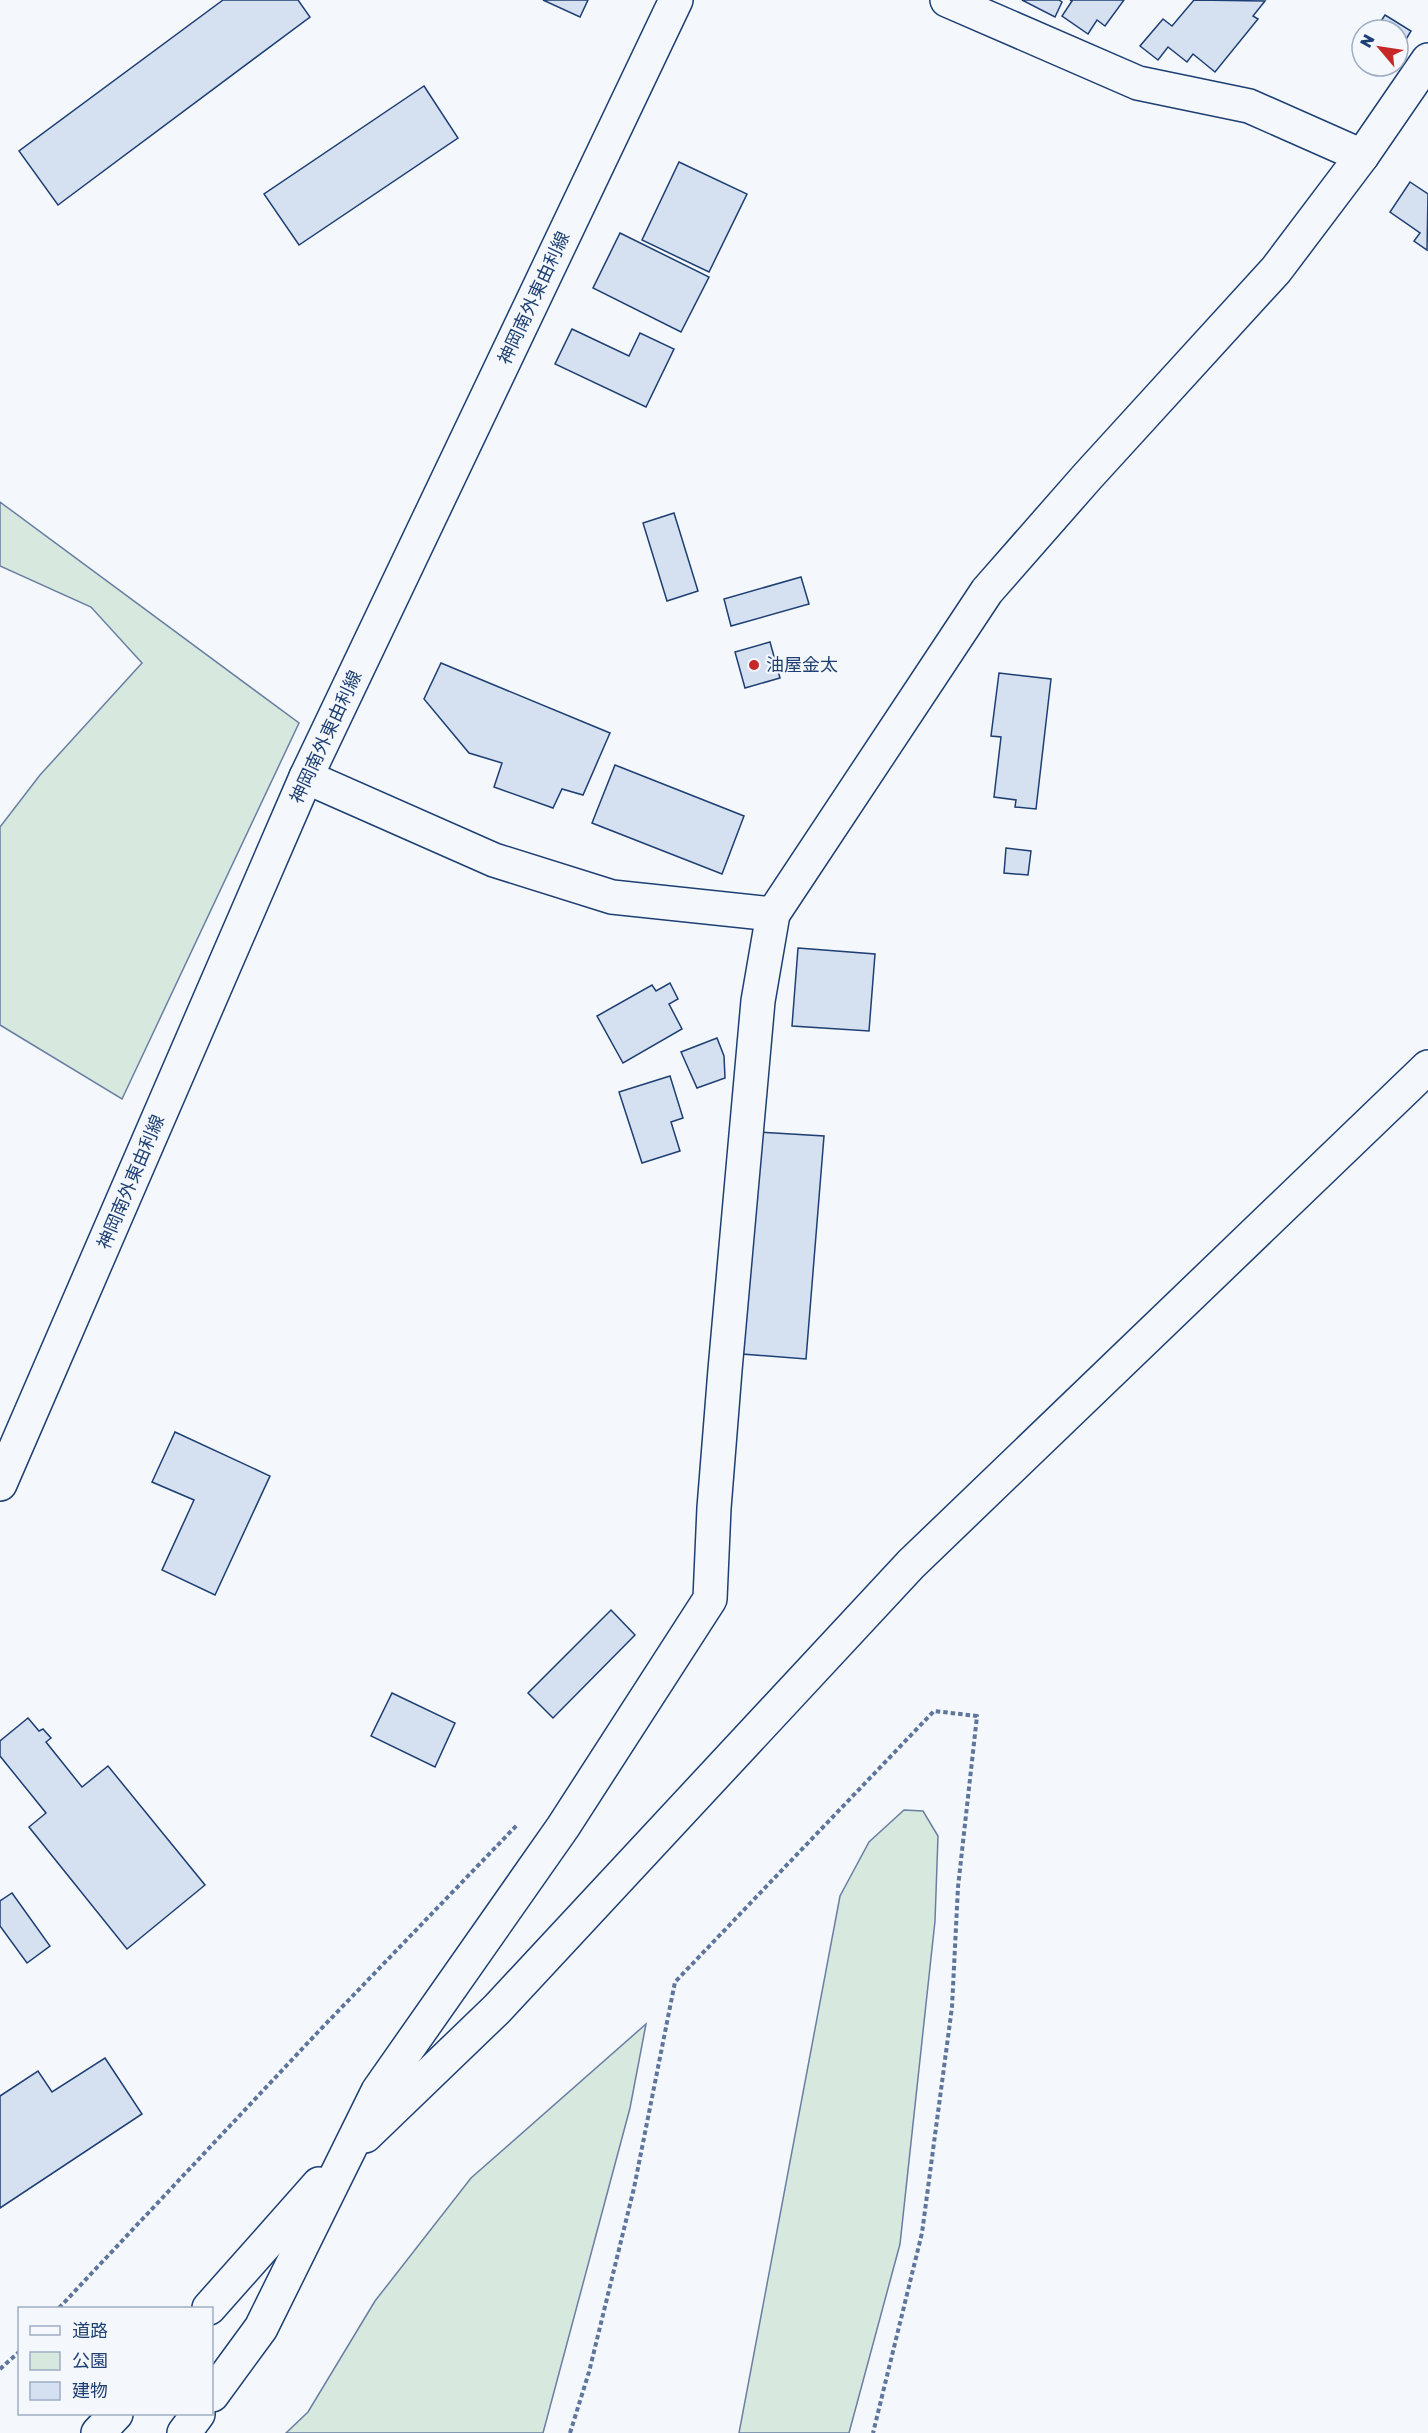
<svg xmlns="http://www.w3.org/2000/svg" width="1428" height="2433" viewBox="0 0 1428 2433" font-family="'Golos Text','Noto Sans JP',sans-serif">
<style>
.green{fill:#d7e8df;stroke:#687fa3;stroke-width:1.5}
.building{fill:#d5e0f0;stroke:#1d3f73;stroke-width:1.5}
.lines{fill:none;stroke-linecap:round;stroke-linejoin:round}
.minor-casing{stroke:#1d3f73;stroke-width:36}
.major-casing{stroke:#1d3f73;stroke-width:36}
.path{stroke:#5e769c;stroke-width:4;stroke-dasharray:4.5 3;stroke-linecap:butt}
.minor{stroke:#f4f7fb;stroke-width:33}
.major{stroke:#f4f7fb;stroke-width:33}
.poi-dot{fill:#c62828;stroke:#f4f7fb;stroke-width:2}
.labels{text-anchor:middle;stroke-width:4.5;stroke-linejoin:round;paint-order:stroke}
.street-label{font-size:18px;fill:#1d3f73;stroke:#f4f7fb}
.poi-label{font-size:18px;fill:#1d3f73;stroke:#f4f7fb;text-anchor:start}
</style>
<rect width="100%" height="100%" fill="#f4f7fb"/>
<g class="green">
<polygon points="0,502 299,723 122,1099 0,1025 0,827 40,775 142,663 91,607 0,566"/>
<polygon points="904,1810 923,1811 938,1836 935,1921 900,2244 849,2433 739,2433 840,1896 869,1842"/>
<polygon points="646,2024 630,2108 543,2433 286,2433 308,2412 375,2301 471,2178"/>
</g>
<g class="building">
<polygon points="223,0 298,0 310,17 58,205 19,151"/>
<polygon points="543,0 588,0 580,17"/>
<polygon points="1022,0 1059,0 1062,2 1055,17"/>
<polygon points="1070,0 1124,0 1105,26 1097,20 1088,34 1062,16 1072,1"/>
<polygon points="1194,0 1265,1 1253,16 1258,19 1215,72 1193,54 1187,62 1168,47 1158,60 1140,46 1163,19 1172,26"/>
<polygon points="1385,15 1411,31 1398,53 1398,30 1375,30"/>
<polygon points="424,86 458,138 299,245 264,194"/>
<polygon points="679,162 747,194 709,272 642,240"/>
<polygon points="1410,182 1428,194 1427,250 1414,241 1420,233 1390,212"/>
<polygon points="620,233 709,277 681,332 593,288"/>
<polygon points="572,329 629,356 640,333 674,349 646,407 555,364"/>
<polygon points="674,513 698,591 667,601 643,523"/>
<polygon points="801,577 809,604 731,626 724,599"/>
<polygon points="770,642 780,678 745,688 735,652"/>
<polygon points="441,663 610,733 583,795 562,789 553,808 494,787 502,763 469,753 424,699"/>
<polygon points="999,673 1051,679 1036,809 1015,807 1016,800 994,797 1001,737 991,736"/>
<polygon points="615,765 744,816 722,874 592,823"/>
<polygon points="1006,848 1031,851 1028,875 1004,873"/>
<polygon points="798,948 875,954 869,1031 792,1026"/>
<polygon points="670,983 678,999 669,1004 682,1029 623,1063 597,1016 652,985 656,991"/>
<polygon points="717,1038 724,1056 725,1078 697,1088 681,1052"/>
<polygon points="670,1076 683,1118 671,1122 680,1151 642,1163 619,1092"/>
<polygon points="759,1132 824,1136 806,1359 742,1354"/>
<polygon points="175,1432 270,1476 215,1595 162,1570 194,1500 152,1482"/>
<polygon points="611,1610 635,1635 553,1718 528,1693"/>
<polygon points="392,1693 455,1723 435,1767 371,1736"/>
<polygon points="28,1718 39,1731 43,1729 51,1738 46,1742 82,1787 108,1766 205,1885 127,1949 29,1827 46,1813 0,1756 0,1741"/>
<polygon points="12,1893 50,1946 27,1963 0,1926 0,1901"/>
<polygon points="105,2058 142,2114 0,2208 0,2096 38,2071 52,2092"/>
</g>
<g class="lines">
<g class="minor-casing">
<g id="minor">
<polyline points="947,0 1138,83 1249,106 1362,156"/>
<polyline points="306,777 494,860 612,897 773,914"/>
<polyline points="365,2136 497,2009 911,1564 1428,1067"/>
<polyline points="209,2308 319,2184"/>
<polyline points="212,2395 261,2328 378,2091 563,1827 710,1599 714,1508 725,1370 758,1001 773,914 987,591 1087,477 1276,270 1362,156 1428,60"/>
<polyline points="98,2433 116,2414"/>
<polyline points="184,2433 198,2414"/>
</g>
</g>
<g class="major-casing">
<polyline id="major" points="0,1484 306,777 676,0"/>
</g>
<g class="path">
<polyline points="59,2308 318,2032 517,1825"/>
<polyline points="0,2369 20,2351"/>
<polyline points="570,2433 589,2372 634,2188 675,1982 934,1711 977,1716 958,1887 952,2007 922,2233 873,2433"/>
</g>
<use href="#minor" class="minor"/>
<use href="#major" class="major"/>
</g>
<circle class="poi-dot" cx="754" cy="665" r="6"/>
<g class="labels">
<g class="street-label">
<text transform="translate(534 298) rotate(-65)" y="6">神岡南外東由利線</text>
<text transform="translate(326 737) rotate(-65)" y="6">神岡南外東由利線</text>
<text transform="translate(131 1182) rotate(-67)" y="6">神岡南外東由利線</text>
</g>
<g class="poi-label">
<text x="766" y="671">油屋金太</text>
</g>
</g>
<rect x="18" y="2307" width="195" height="108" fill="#f4f7fb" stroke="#9eadc5" stroke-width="1.5"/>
<rect x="30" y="2326" width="30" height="9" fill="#f4f7fb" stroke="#9eadc5" stroke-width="1.5"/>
<text x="72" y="2337" font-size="18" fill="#1d3f73">道路</text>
<rect x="30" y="2352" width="30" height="18" fill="#d7e8df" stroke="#9eadc5" stroke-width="1.5"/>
<text x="72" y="2367" font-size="18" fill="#1d3f73">公園</text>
<rect x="30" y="2382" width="30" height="18" fill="#d5e0f0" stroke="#9eadc5" stroke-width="1.5"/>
<text x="72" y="2397" font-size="18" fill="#1d3f73">建物</text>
<g transform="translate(1380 48) rotate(299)"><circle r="28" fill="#f4f7fb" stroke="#9eadc5" stroke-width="1.5"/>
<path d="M0-4.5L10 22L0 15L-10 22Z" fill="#c62828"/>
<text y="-9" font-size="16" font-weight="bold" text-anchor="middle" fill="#1d3f73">N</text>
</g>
</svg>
